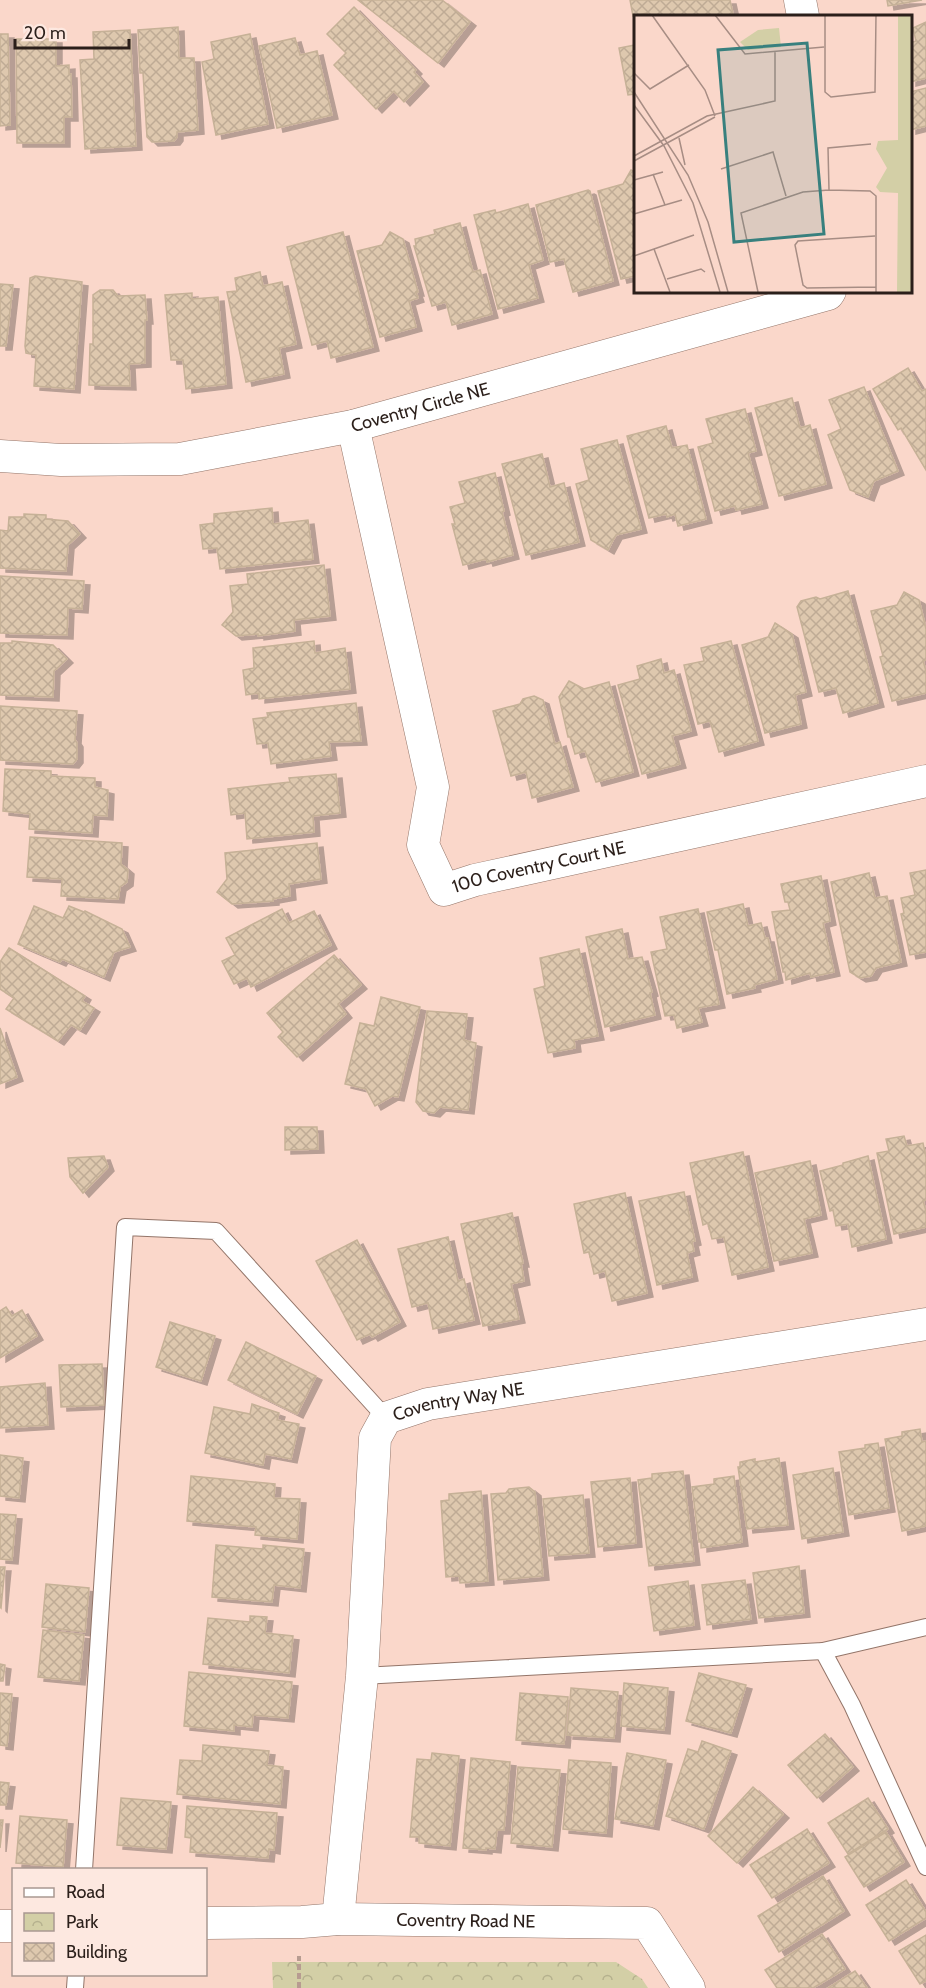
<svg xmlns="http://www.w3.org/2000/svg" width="926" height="1988" viewBox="0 0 926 1988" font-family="Cabin,sans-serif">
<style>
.park{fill:url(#park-crowns)}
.building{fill:url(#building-cross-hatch);stroke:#c6b197;stroke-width:1.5;filter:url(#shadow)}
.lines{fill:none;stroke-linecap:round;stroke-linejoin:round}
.lane-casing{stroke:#937569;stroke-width:18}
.street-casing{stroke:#937569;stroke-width:33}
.path{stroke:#b79c91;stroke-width:4;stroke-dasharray:6 3;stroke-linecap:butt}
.lane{stroke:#fff;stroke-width:16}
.street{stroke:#fff;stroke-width:32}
.labels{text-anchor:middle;stroke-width:4.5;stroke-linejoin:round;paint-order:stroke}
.street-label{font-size:18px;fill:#2b1f1a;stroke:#fde8e0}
.inset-road{fill:none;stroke:#a78d84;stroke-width:1.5}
.view{fill:#38807e;fill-opacity:0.15;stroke:#38807e;stroke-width:3}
.inset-edge{fill:none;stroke:#2b1f1a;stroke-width:3}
</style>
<defs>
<pattern id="park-crowns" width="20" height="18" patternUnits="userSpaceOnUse" patternTransform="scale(1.5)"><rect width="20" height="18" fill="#d3cfa6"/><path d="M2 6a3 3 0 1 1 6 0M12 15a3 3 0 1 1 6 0" fill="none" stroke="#b5b18e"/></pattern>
<pattern id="building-cross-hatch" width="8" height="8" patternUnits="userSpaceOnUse" patternTransform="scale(1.5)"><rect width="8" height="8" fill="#dec8ae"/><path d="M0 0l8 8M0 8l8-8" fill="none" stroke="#bfab95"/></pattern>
<filter id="shadow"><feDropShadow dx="6" dy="4" stdDeviation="0" flood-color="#0004"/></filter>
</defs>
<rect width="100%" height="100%" fill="#fad7ca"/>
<polygon class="park" points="272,1962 616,1962 642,1979 648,1988 273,1988"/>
<g class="building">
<polygon points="358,0 442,0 470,22 438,63"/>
<polygon points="630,0 730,0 733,14 721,16 647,16 647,13 633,16"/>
<polygon points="887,0 922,0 888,6"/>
<polygon points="354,7 416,70 414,72 423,82 404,102 394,91 376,109 334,65 346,53 327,34"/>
<polygon points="926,22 926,78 910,82 910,43 916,41 913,28"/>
<polygon points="178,27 179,58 194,58 198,130 177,132 177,137 174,141 152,142 147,137 143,73 140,73 138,30"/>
<polygon points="130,30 136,146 85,149 80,60 94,59 93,32"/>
<polygon points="0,34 8,34 10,125 0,126"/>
<polygon points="250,34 268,124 216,135 202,62 214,59 211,42"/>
<polygon points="295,38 300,55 317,51 332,115 277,128 259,46"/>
<polygon points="16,39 56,39 56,66 69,65 69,74 71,74 72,117 64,117 64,143 17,143"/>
<polygon points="635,45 635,94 628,95 619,48"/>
<polygon points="926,88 926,126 910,130 910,92"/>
<polygon points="631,170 635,172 635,276 621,279 598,191 623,184"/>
<polygon points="588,190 590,191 613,281 573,292 564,259 550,262 536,205"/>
<polygon points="528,204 543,260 529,265 538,298 498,309 474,215 495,210 496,213"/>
<polygon points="460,223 473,272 480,270 492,314 452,325 446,302 432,306 414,246 416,246 415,239 435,234 434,230"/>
<polygon points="343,232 373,347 331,358 327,341 312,345 287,247"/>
<polygon points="390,232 403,239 418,292 416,292 418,298 409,301 416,327 380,337 357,251 382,245"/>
<polygon points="260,272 263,286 282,282 296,344 279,348 284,374 246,382 227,292 237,291 235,278"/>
<polygon points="35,276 82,282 74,389 34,386 36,355 26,353 25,346 30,278"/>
<polygon points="0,284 13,285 6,346 0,346"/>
<polygon points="100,290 113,290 118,296 145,295 147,320 145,320 145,363 129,364 130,386 89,385 90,344 93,344 93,295"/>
<polygon points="192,293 192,299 218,297 226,384 186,389 183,360 171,360 165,295"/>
<polygon points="908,368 922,391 926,389 926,470 901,428 898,430 873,389"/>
<polygon points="864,387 898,471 874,481 868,497 850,490 828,435 841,429 829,400"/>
<polygon points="792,398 800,428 810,425 826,484 779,496 755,408"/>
<polygon points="745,409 756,451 748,453 762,504 736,510 735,506 715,511 698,447 713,443 706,419"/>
<polygon points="666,426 672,448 687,445 706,519 678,526 675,514 667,517 666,514 649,518 627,436"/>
<polygon points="617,440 641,529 616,535 608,550 591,540 576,484 589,480 581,449"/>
<polygon points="542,454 550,487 564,483 579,542 526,555 502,464"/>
<polygon points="495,473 504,511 502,512 513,555 487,562 486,559 463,565 452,524 455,524 450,507 465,503 459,482"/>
<polygon points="272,508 273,524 308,520 313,559 220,569 217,548 203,549 200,525 214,523 214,514"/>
<polygon points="24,514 46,515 46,519 68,521 80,534 68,545 66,571 0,568 0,530 8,531 9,517 24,517"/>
<polygon points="324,565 330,616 294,620 295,631 258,636 258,634 236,636 222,625 233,612 230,586 248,584 247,574"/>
<polygon points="0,576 84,581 82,609 68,608 67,635 0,633"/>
<polygon points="848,591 878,703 843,713 836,688 819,692 797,607 801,601 816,597 820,599"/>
<polygon points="904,592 919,600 926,629 926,660 923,661 926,671 926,693 892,701 880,657 883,656 871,611 897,605"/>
<polygon points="775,623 792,634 806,692 795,695 801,724 765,733 742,645 768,637"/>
<polygon points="12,641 53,645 67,659 54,671 53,697 0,695 0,643 12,643"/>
<polygon points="314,641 315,653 345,648 350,689 259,699 259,693 246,695 243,670 254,668 253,648"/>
<polygon points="731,641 758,741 719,752 710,721 698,724 684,665 704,661 701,648"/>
<polygon points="661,659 664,673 674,670 691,731 672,736 680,764 642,774 618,685 640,679 637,666"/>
<polygon points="569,681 584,689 609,682 633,772 596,782 585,751 575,754 570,737 568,737 559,697"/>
<polygon points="534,696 543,700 555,744 560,742 573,787 532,798 526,772 511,776 493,711 520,704 523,699"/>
<polygon points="356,703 361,741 329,742 331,756 271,764 268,743 257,744 253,719 268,717 267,713"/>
<polygon points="0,706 77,711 75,740 77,743 77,759 73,764 0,760"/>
<polygon points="5,769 51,771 51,776 95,778 95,787 108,790 107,816 93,815 92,833 29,829 30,814 3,811"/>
<polygon points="336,774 340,813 313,816 314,832 247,839 245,813 231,815 228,789 290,782 289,778"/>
<polygon points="30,837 122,843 121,864 128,870 127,882 120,887 118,899 61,896 62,879 27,877"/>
<polygon points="317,843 321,879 289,884 290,896 273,899 273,901 232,904 217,892 227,879 225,853"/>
<polygon points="926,870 926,952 910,955 901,914 904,913 901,898 915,895 910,873"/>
<polygon points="869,873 875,898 887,896 901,962 876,968 871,976 860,978 850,972 831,882"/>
<polygon points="821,876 830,921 823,923 834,972 811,977 810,973 786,980 785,972 783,972 772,912 790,910 788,902 785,902 781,884"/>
<polygon points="743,904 748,926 761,923 765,938 768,938 777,979 754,985 755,988 727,994 718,950 715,950 707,912"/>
<polygon points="34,906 63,918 69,906 84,912 85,911 122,929 130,947 114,952 104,977 62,959 60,962 18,944"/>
<polygon points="282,909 289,923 314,911 331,945 251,987 247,978 234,984 222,961 235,955 226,938"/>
<polygon points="698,909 719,1004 698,1008 702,1022 677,1028 674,1015 665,1016 651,952 667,949 660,917"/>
<polygon points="622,929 628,959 642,957 652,992 650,993 655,1015 605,1027 586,937"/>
<polygon points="9,948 85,996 82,1001 94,1008 80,1030 71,1025 58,1041 6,1009 14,998 0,989 0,962"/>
<polygon points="579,949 598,1036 574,1040 575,1048 548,1053 534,989 545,986 540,958"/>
<polygon points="334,955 361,985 338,1004 346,1014 297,1057 278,1037 283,1032 267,1013"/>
<polygon points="381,997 420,1007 398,1097 392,1096 375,1106 366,1089 345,1084 360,1023 374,1026"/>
<polygon points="427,1011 467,1014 464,1040 476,1043 468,1110 440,1107 434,1113 423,1111 416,1102"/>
<polygon points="0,1028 17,1077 0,1084"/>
<polygon points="285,1127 317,1127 318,1149 285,1150"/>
<polygon points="904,1136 907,1146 923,1143 926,1157 926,1200 923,1201 926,1211 926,1227 894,1234 877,1153 889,1151 886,1139"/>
<polygon points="743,1152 768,1267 732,1275 724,1237 712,1239 708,1223 703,1225 690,1163"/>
<polygon points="104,1156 108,1167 83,1193 70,1177 68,1158"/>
<polygon points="868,1156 886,1239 852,1247 848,1224 836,1226 833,1210 830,1211 820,1171 843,1165 843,1163"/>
<polygon points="810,1161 821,1215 804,1219 812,1253 774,1261 755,1173"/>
<polygon points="684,1192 695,1241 692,1242 694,1251 687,1253 692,1277 657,1285 639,1201"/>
<polygon points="625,1193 647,1293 612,1301 605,1271 594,1274 589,1252 584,1253 574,1204"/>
<polygon points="512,1213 523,1263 521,1263 524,1281 511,1284 519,1319 483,1326 461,1224"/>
<polygon points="448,1237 458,1281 464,1279 474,1320 433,1329 428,1303 412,1307 398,1249"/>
<polygon points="357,1240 400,1322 372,1337 370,1334 357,1340 316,1261"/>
<polygon points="6,1307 12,1316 22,1310 37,1336 0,1358 0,1311"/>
<polygon points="170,1322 215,1336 201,1381 156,1367"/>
<polygon points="246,1342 316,1376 297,1414 228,1380"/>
<polygon points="102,1364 104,1405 61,1407 59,1365"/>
<polygon points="45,1383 48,1425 0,1428 0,1387"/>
<polygon points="252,1404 279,1413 277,1420 299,1424 291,1459 265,1454 263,1465 205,1453 214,1407 250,1414"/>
<polygon points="920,1429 922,1442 926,1441 926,1526 902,1531 885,1439 902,1436 902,1432"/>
<polygon points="878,1443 889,1508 849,1515 839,1452 865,1448 865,1445"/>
<polygon points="0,1455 23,1458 19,1498 0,1496"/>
<polygon points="779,1458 788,1525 747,1529 738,1467 740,1467 740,1462 755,1459 755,1462"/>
<polygon points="833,1468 843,1532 802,1539 793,1475"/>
<polygon points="683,1471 694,1561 649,1566 638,1480 652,1478 652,1474"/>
<polygon points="191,1476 275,1484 274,1498 300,1499 297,1539 255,1535 256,1527 187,1521"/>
<polygon points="734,1476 742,1542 701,1548 701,1541 699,1542 692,1487 714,1484 714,1479"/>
<polygon points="630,1478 636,1543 598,1547 591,1482"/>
<polygon points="529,1487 535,1492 543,1576 498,1580 491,1494 506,1493 509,1489"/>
<polygon points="481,1491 488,1581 460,1583 459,1576 446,1577 441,1501 449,1500 449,1494"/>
<polygon points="583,1495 589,1553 549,1556 543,1499"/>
<polygon points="0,1514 16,1515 12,1560 0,1559"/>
<polygon points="216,1545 263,1549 263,1545 304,1549 300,1588 274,1585 272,1602 212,1597"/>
<polygon points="799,1566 804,1613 759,1618 753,1573"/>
<polygon points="0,1567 5,1567 1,1608 0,1607"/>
<polygon points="745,1580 751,1619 707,1625 702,1585"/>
<polygon points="688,1581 694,1625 654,1631 648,1587"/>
<polygon points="46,1584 89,1588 85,1632 42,1627"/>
<polygon points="250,1616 267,1617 265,1633 293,1636 289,1673 203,1664 208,1618 250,1622"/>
<polygon points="43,1630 84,1635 79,1681 38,1677"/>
<polygon points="0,1664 5,1665 3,1681 0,1681"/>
<polygon points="189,1672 292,1682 288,1718 253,1715 252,1727 234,1725 234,1731 184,1726"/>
<polygon points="699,1673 746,1685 731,1733 686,1721"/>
<polygon points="624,1683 668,1688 664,1730 621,1726"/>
<polygon points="571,1688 618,1692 614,1738 567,1735"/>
<polygon points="0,1693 12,1694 7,1746 0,1745"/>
<polygon points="520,1693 568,1697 564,1744 516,1740"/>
<polygon points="825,1734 853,1767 817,1798 788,1765"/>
<polygon points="702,1741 731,1751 704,1829 666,1816 688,1749 698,1752"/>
<polygon points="203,1745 269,1751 267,1765 283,1767 280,1804 177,1794 180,1760 202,1761"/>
<polygon points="432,1753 459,1756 450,1846 419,1843 419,1837 410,1837 417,1759 431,1760"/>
<polygon points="627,1753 666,1760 653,1826 615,1819"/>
<polygon points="471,1758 510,1762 504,1830 497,1830 495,1849 486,1848 486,1850 463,1848"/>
<polygon points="569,1760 611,1763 606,1833 563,1829"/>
<polygon points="518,1767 560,1770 552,1847 511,1843"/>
<polygon points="0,1782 9,1783 6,1805 0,1805"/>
<polygon points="753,1787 783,1814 737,1863 708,1836"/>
<polygon points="121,1798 171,1802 166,1849 117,1845"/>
<polygon points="868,1798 888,1829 848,1854 828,1823"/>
<polygon points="187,1806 277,1813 274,1850 269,1849 268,1858 190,1852 191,1838 185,1837"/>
<polygon points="20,1816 67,1820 63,1867 16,1863"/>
<polygon points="0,1820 3,1820 0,1848"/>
<polygon points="807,1829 829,1863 772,1898 750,1865"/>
<polygon points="886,1832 904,1862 864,1887 845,1857"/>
<polygon points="823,1876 844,1911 779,1952 758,1916"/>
<polygon points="906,1880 926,1912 926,1918 889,1941 866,1905"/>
<polygon points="822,1934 845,1969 813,1988 777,1988 765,1970"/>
<polygon points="926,1935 926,1981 920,1984 899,1951"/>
<polygon points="855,1971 867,1988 828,1988"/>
</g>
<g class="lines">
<g class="lane-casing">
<g id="lane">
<polyline points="823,1651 852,1705 926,1867"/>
<polyline points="362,1676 823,1651 926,1627"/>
<polyline points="84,1870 125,1227 216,1231 386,1418"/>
<polyline points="75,1988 76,1974"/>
</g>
</g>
<g class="street-casing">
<g id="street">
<polyline points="800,0 803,16"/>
<path id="s1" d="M353,426L433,787L423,845L444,890L475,880L926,781"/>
<path id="s2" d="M0,456L61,460L180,459L353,426L828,294L830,291"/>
<path id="s3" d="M338,1919L362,1676L375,1438L386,1418L428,1404L926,1324"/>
<path id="s4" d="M206,1923L302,1922L338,1919L647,1923L689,1988"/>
<polyline points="0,1926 14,1926"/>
</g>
</g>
<polyline class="path" points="299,1988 299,1956"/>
<use href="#lane" class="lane"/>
<use href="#street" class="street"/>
</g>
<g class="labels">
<g class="street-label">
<text dy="6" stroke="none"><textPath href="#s2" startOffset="426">Coventry Circle NE</textPath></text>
<text dy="6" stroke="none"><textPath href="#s1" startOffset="576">100 Coventry Court NE</textPath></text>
<text dy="6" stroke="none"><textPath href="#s3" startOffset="580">Coventry Way NE</textPath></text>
<text dy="6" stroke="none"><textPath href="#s4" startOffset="260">Coventry Road NE</textPath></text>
</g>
</g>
<g transform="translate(634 15)">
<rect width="278" height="278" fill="#fad7ca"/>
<path d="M264,0H278L277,277H263L264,178L246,177L242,172L253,153L242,134L244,126L264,125ZM145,13L147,32L114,35L106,27L124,15Z" fill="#d3cfa6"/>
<path class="inset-road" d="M18,0L71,75L81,101M81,0L111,39L190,32M191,0V77L197,82L241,77L242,0M0,58L16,74L55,50M0,77L54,160L74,207L94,277M0,90L30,131L59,188L86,277M45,123L51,150M0,141L73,101L141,86V37M0,146L81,102M87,154L139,137L152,181M19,159L31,190M0,165L29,157M195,175L194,133L237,129M0,199L48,185M241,221L164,226L161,230L169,270L173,273L242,272M20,234L60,220M0,241L20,234L36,277M33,264L67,254L71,257M124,277L107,198L169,177L195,175L236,176L242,181V277"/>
<path class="view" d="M173,28L190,219L100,227L84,35Z"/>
<rect width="278" height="278" class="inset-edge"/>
</g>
<rect x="12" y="1868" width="195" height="108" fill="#fde8e0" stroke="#a99891" stroke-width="1.5"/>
<rect x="24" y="1888" width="30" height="9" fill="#ffffff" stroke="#a99891" stroke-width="1.5"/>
<text x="66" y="1898" font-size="18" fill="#2b1f1a">Road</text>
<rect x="24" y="1913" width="30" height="18" fill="url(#park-crowns)" stroke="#a99891" stroke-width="1.5"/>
<text x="66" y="1928" font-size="18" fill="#2b1f1a">Park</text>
<rect x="24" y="1943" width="30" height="18" fill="url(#building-cross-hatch)" stroke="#a99891" stroke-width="1.5"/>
<text x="66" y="1958" font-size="18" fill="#2b1f1a">Building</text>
<path d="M15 39v9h114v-9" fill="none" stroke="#2b1f1a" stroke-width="3"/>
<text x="24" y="39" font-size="18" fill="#2b1f1a" stroke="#fde8e0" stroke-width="4.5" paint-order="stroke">20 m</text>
</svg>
